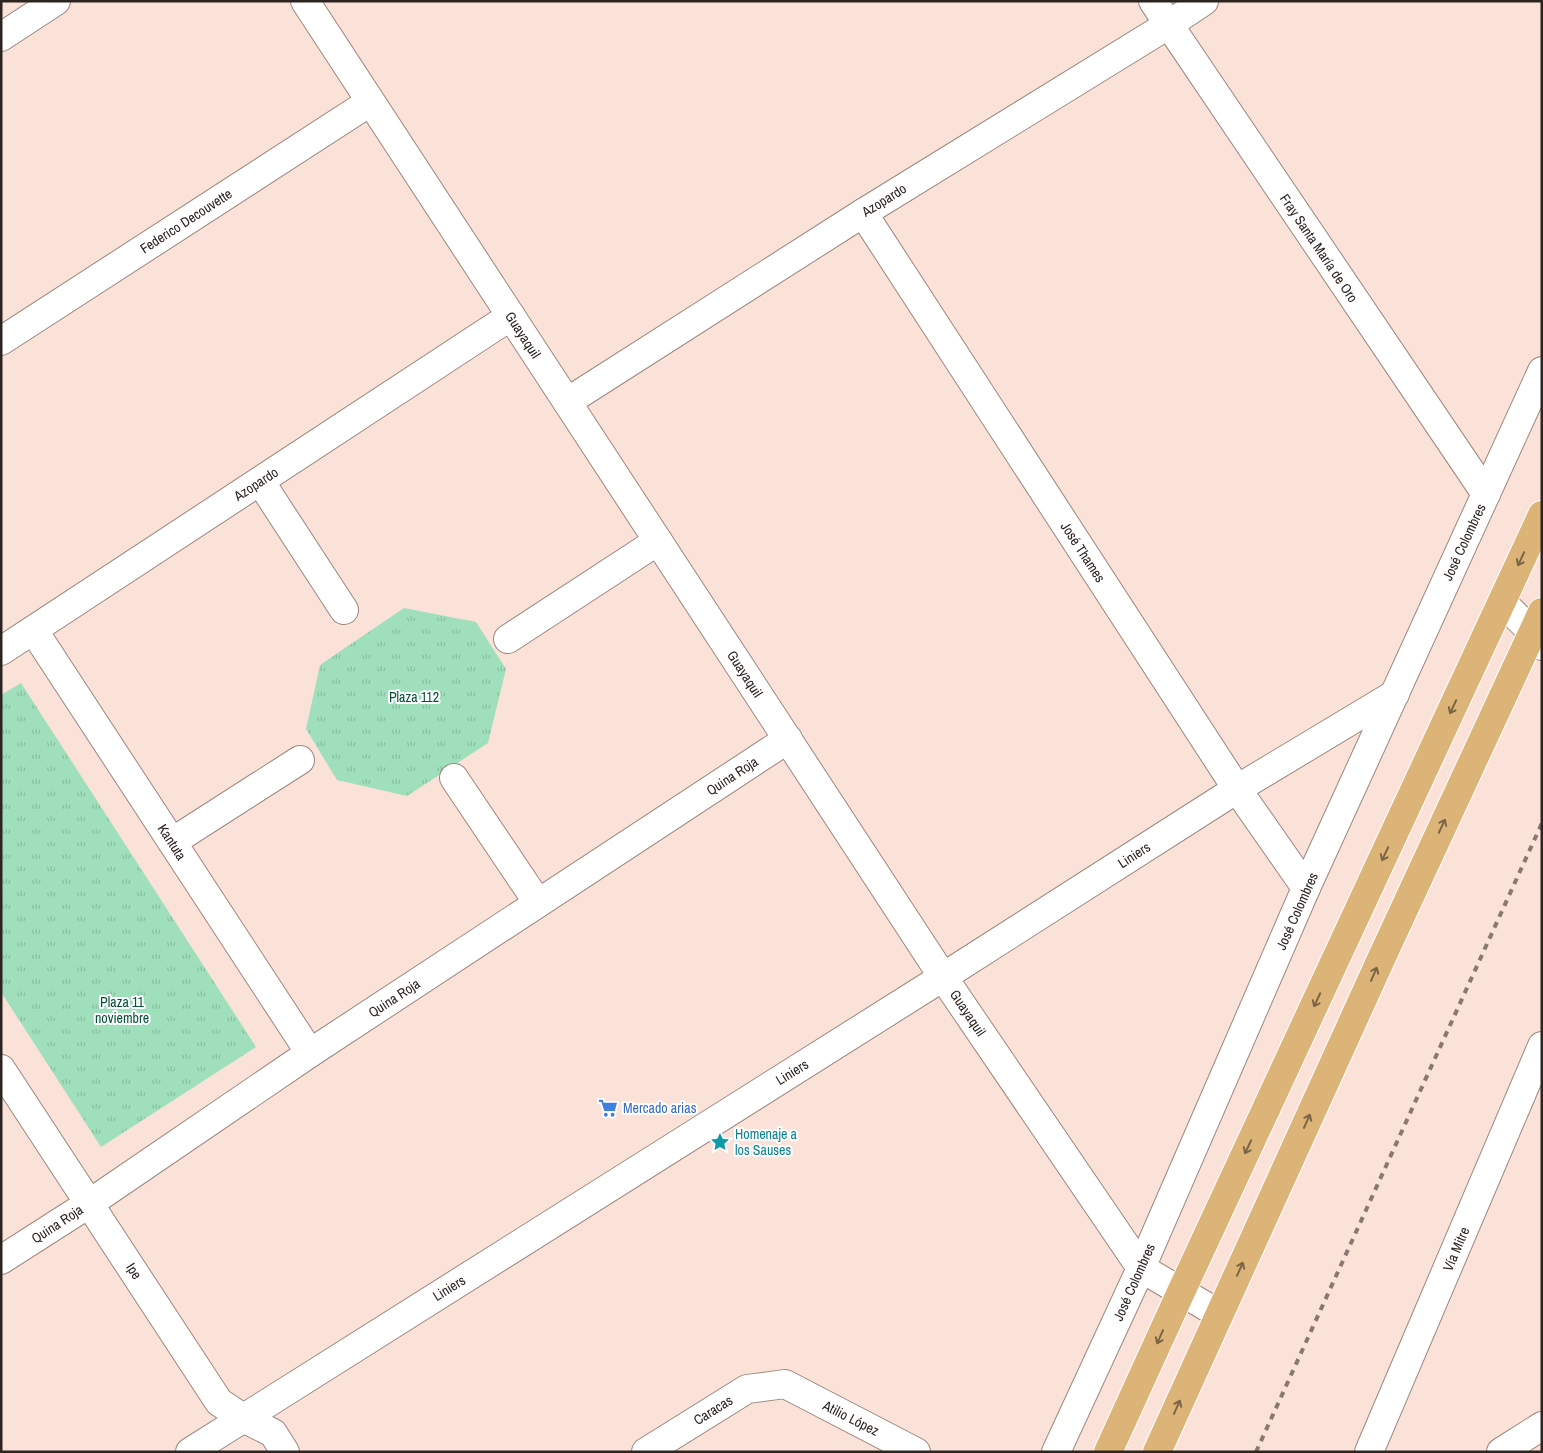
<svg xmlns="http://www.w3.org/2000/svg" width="1543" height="1453" viewBox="0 0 1543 1453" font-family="'Archivo Narrow',sans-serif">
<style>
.grass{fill:url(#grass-tufts)}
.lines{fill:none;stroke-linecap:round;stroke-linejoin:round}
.minor-casing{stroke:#9c867d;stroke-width:30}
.major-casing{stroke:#fff;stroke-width:30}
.minor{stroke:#fff;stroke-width:28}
.major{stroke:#dcb477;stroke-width:28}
.rail{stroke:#887872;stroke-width:4;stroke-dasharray:6 6;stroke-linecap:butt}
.oneway{stroke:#7b6547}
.labels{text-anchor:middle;stroke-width:4;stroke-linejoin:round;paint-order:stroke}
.street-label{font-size:14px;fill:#2c2420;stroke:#fff}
.park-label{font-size:14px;fill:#055134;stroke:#fff}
.shop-label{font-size:14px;fill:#366cbe;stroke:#fff;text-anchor:start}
.culture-label{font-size:14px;fill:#0d838f;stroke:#fff;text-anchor:start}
</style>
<defs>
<pattern id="grass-tufts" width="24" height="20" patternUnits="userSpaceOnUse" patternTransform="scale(1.25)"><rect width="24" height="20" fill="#9fdfbc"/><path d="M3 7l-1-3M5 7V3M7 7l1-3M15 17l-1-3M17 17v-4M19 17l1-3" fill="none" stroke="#89bfa1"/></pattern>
</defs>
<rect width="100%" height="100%" fill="#fae2d8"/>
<g class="grass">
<polygon points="404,608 476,622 506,669 488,743 407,796 337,780 306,729 320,665"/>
<polygon points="21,683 256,1047 101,1147 1,992 1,695"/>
</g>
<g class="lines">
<g class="minor-casing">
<g id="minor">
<polyline points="305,1 943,977 1141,1268 1219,1314"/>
<polyline points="1153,1 1486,494"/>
<polyline points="1,37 56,1"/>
<polyline points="863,213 1237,789 1306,888"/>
<polyline points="1,341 370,102"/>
<polyline points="567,402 863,213 1168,25 1204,1"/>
<polyline points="260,481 344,610"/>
<polyline points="1502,602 1532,632 1542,646"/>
<polyline points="34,631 310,1053"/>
<polyline points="508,639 658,541"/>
<polyline points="1,651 511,316"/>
<polyline points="454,778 538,903"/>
<polyline points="172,842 300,760"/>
<polyline points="1,1069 219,1402 243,1418 273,1433 285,1452"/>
<polyline points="1,1260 90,1203 310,1053 788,739"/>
<polyline points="190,1452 943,977 1237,789 1395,694"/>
<polyline points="646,1452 747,1389 785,1384 916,1452"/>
<polyline points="1056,1452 1141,1268 1306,888 1542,371"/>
<polyline points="1369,1452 1542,1046"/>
<polyline points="1501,1452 1542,1426"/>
</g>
</g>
<g class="major-casing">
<g id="major">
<polyline points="1108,1452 1181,1292 1542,515"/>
<polyline points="1157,1452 1382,957 1542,612"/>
</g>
</g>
<use href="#minor" class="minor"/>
<use href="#major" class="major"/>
<polyline class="rail" points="1256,1452 1542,823"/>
</g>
<defs><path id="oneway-shaft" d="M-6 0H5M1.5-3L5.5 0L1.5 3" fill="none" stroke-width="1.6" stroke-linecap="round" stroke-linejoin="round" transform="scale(1.25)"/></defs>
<g class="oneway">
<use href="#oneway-shaft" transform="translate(1521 559) rotate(115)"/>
<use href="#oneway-shaft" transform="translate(1453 707) rotate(115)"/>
<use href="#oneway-shaft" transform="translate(1442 826) rotate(-65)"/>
<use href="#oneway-shaft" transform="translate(1385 854) rotate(115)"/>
<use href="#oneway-shaft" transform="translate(1374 974) rotate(-66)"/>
<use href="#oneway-shaft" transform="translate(1317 1000) rotate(115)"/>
<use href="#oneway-shaft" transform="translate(1307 1121) rotate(-66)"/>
<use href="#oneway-shaft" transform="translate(1248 1147) rotate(115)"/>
<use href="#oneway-shaft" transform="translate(1240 1269) rotate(-66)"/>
<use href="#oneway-shaft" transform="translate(1160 1337) rotate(114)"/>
<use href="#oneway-shaft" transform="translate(1177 1407) rotate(-66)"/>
</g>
<defs>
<g id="supermarket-bare" transform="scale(1.5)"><path d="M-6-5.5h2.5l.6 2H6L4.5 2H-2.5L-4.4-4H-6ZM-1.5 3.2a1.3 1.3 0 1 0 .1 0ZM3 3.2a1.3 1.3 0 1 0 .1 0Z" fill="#3f7fe0" stroke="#fff" stroke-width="2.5" paint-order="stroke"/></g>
<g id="sight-bare" transform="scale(1.5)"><path d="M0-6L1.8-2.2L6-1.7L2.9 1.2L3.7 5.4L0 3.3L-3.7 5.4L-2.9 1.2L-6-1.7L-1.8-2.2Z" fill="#0f9aa8" stroke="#fff" stroke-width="2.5" paint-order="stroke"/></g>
</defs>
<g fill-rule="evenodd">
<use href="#supermarket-bare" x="608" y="1108"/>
<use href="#sight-bare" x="720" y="1142"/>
</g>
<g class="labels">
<g class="street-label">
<text transform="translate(884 200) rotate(-32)" y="5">Azopardo</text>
<text transform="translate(186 221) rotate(-33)" y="5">Federico Decouvette</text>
<text transform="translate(1319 248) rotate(56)" y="5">Fray Santa María de Oro</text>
<text transform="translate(523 335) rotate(57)" y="5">Guayaquil</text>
<text transform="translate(256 484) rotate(-33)" y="5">Azopardo</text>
<text transform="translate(1464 542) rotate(-65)" y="5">José Colombres</text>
<text transform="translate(1083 552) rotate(57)" y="5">José Thames</text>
<text transform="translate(745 674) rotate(57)" y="5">Guayaquil</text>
<text transform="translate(732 776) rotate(-33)" y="5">Quina Roja</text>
<text transform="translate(172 842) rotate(57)" y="5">Kantuta</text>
<text transform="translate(1134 855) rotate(-33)" y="5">Liniers</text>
<text transform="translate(1297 911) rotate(-66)" y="5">José Colombres</text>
<text transform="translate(394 998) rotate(-33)" y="5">Quina Roja</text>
<text transform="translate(968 1013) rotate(56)" y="5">Guayaquil</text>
<text transform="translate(792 1072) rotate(-32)" y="5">Liniers</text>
<text transform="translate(57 1224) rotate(-33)" y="5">Quina Roja</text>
<text transform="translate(1456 1249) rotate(-67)" y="5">Vía Mitre</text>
<text transform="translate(134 1271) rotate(57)" y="5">Ipe</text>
<text transform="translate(1134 1282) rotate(-66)" y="5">José Colombres</text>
<text transform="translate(449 1288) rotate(-32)" y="5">Liniers</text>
<text transform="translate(713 1410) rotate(-32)" y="5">Caracas</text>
<text transform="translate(851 1418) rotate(27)" y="5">Atilio López</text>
</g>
<g class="park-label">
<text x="414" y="702">Plaza 112</text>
<text x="122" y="1007">Plaza 11<tspan x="122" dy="16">noviembre</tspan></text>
</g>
<g class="shop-label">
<text x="623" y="1113">Mercado arias</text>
</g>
<g class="culture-label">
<text x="735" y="1139">Homenaje a<tspan x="735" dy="16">los Sauses</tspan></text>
</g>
</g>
<rect width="1543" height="1453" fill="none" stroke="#2c2420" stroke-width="5"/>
</svg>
